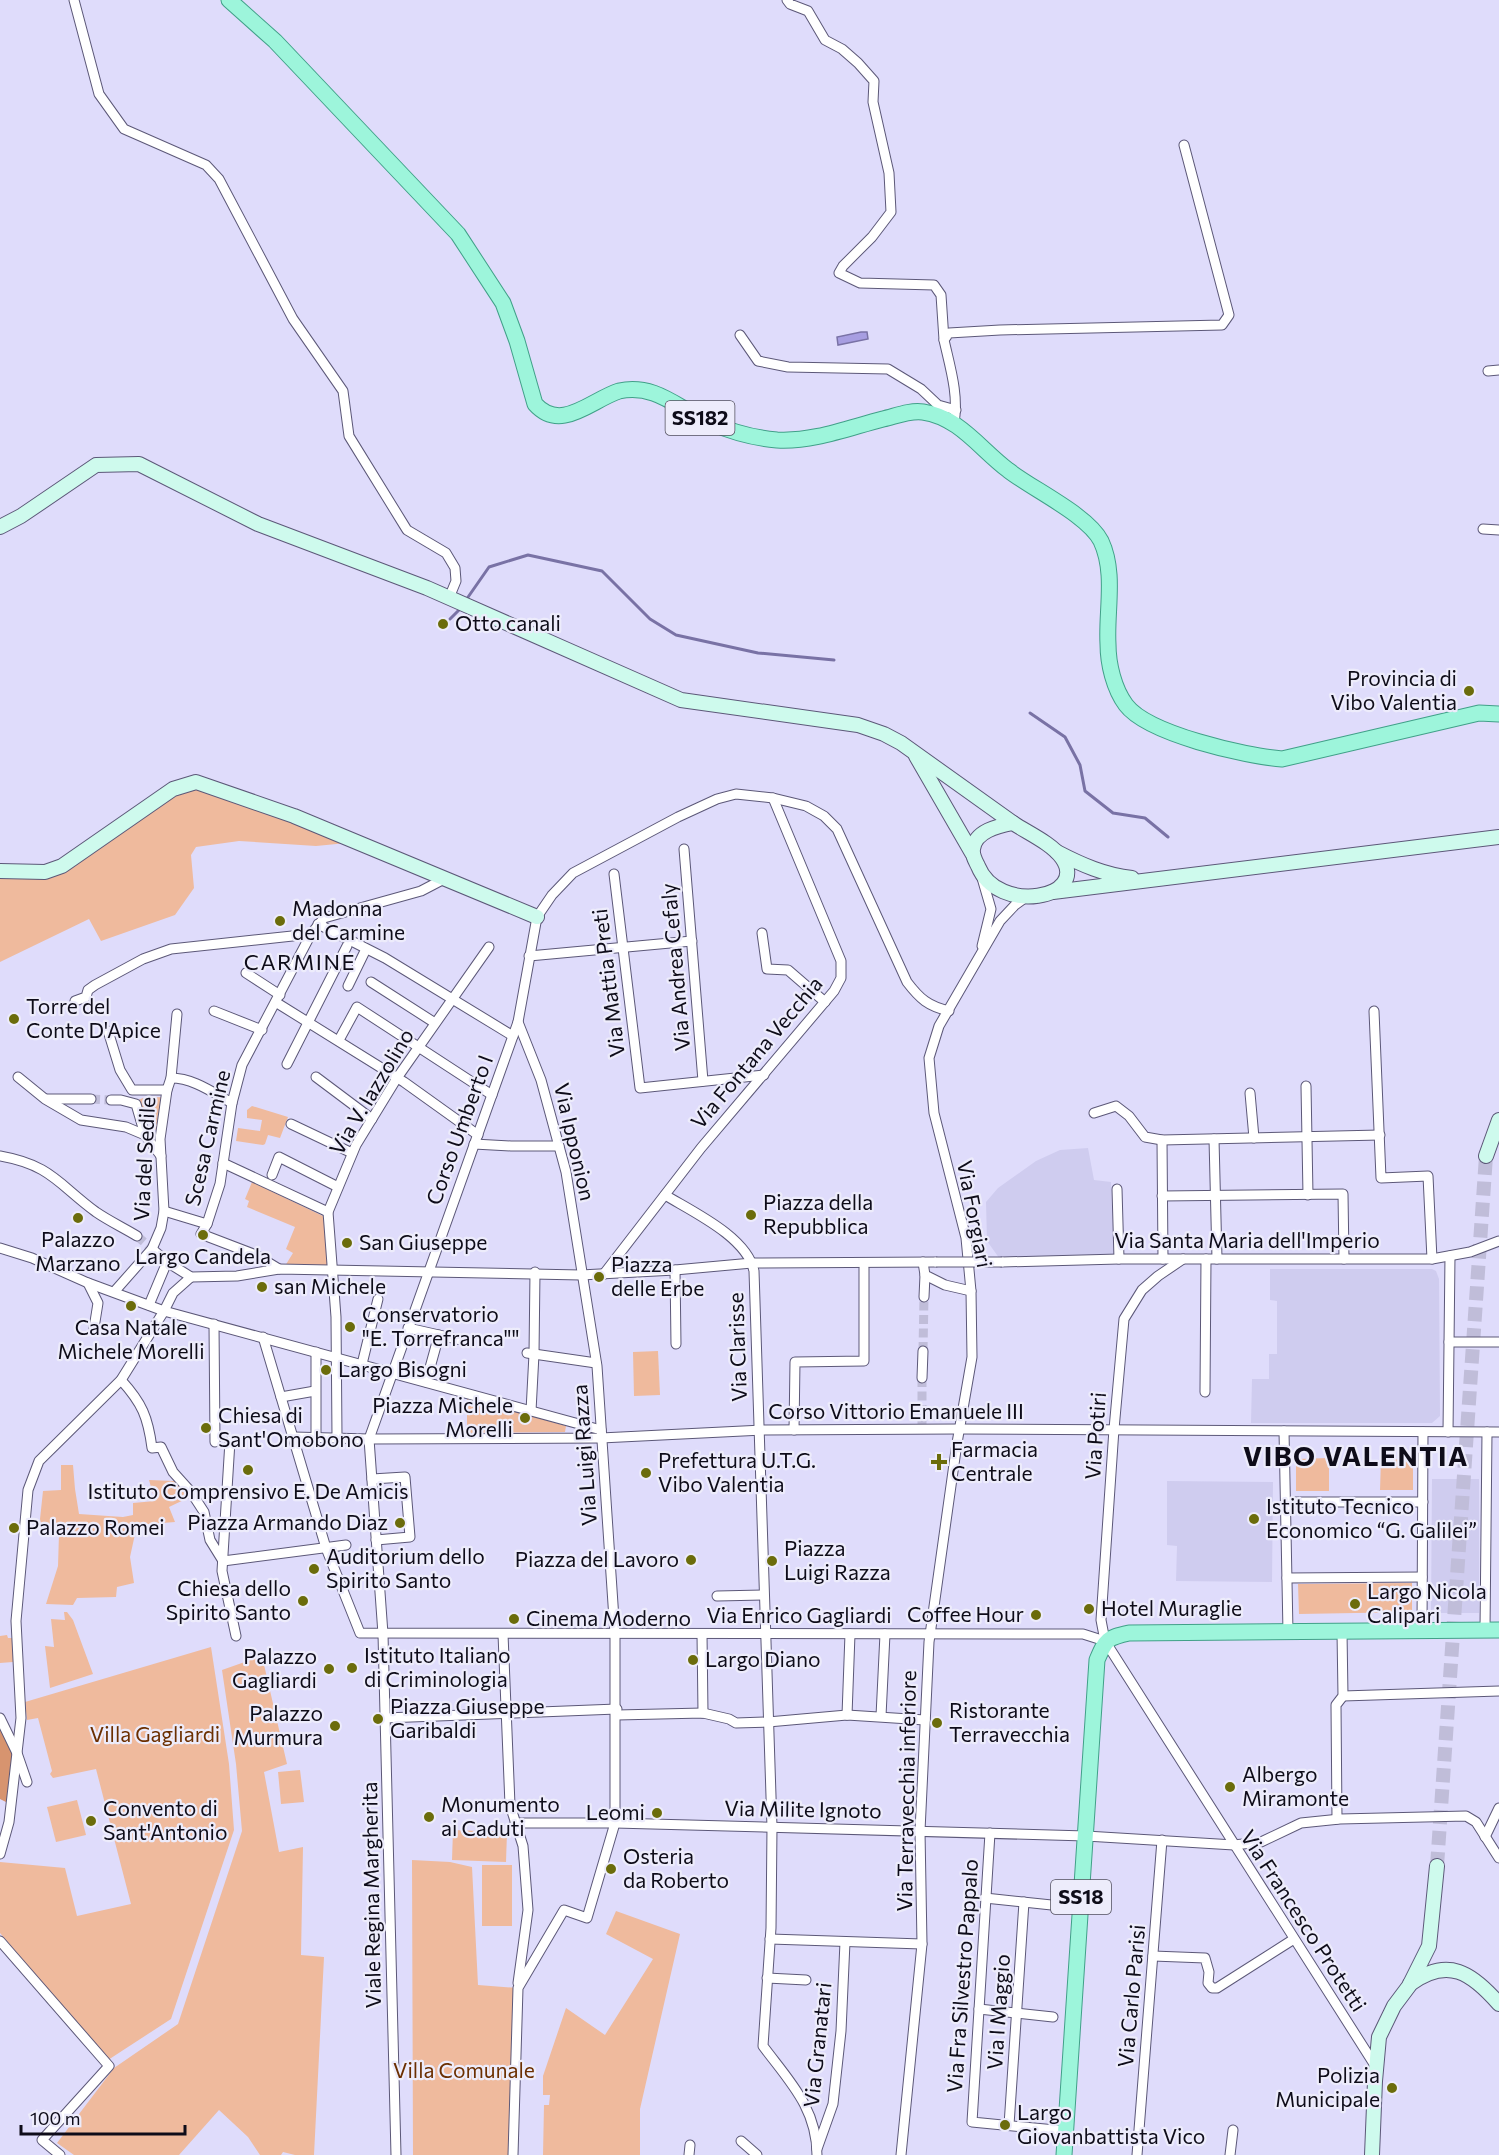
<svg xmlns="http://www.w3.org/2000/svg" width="1499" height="2155" viewBox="0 0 1499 2155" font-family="Commissioner,sans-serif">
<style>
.built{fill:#cfccef}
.green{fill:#efba9d}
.forest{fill:#d7946f}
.water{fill:#a79ee1;stroke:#7972a5;stroke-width:1.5}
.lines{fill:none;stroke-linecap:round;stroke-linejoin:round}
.stream{stroke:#7972a5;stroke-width:3}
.street-tunnel{stroke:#c0bdd9;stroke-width:9;stroke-dasharray:9 4.5;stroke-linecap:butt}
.secondary-tunnel{stroke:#c0bdd9;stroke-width:14;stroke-dasharray:14 7;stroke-linecap:butt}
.street-casing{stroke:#5c5878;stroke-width:11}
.secondary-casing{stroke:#5c5878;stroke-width:16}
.primary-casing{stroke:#41a088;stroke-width:17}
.street{stroke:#fff;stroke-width:9}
.secondary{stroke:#cefaed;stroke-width:14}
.primary{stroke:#9df5db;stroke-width:15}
.street-bridge-casing{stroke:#5c5878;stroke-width:11;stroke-linecap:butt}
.street-bridge{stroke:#fff;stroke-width:9}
.poi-dot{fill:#6b6c0b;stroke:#edecfb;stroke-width:2}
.labels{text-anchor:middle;stroke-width:4.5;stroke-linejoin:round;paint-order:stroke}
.shield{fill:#edecfb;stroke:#514f5d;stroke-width:1.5}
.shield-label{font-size:20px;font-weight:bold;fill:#0e0c19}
.poi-label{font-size:21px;fill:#0e0c19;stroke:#edecfb;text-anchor:start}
.street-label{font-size:21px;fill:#0e0c19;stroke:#edecfb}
.park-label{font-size:21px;fill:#6b2f01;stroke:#edecfb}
.neighbourhood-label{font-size:22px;letter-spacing:1.5px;fill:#0e0c19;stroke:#edecfb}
.district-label{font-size:27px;font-weight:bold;letter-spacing:1.5px;fill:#0e0c19;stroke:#edecfb}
</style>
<rect width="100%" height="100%" fill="#dfdcfb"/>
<g class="built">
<polygon points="1088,1148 1094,1180 1111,1182 1114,1259 1002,1262 987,1241 986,1202 998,1188 1036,1161 1060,1150"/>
<polygon points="1270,1269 1432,1269 1436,1271 1439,1279 1440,1416 1432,1423 1251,1423 1252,1379 1269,1379 1269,1354 1277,1354 1277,1301 1270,1300"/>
<polygon points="1432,1479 1479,1479 1479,1613 1431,1613"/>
<polygon points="1167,1481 1273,1482 1272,1582 1176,1581 1177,1546 1167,1545"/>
</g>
<g class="green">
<polygon points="185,784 357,842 316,846 239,841 196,847 191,855 194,888 175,915 101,941 89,919 0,962 0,871 45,872"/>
<polygon points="163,1097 158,1133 136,1101 143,1098"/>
<polygon points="252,1106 288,1117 280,1138 268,1135 265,1144 263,1145 236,1141 238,1128 260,1131 262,1120 247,1118 247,1110"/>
<polygon points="252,1182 325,1217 329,1266 285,1266 293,1253 286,1249 295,1227 247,1207 249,1201 245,1199"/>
<polygon points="658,1351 660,1395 634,1396 633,1352"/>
<polygon points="467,1398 566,1426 565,1432 467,1433"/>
<polygon points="1329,1458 1329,1491 1296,1491 1296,1459"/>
<polygon points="1381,1459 1413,1460 1413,1490 1380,1490"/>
<polygon points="61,1465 73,1465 75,1489 79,1514 123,1517 133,1515 133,1503 155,1501 149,1480 174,1481 190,1497 169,1507 175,1522 137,1525 130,1557 134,1583 117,1587 116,1597 77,1598 73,1605 46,1604 58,1566 59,1534 43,1534 40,1519 43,1491 61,1490"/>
<polygon points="1412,1583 1412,1612 1299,1614 1298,1584"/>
<polygon points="64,1612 67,1612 73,1620 93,1674 50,1688 45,1646 54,1647 51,1619 65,1620"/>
<polygon points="7,1635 8,1638 13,1638 13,1662 0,1663 0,1636"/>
<polygon points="211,1647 229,1764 234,1830 171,2019 108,2060 0,1933 0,1862 65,1868 77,1916 131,1904 96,1769 53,1778 50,1774 52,1771 38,1718 27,1720 25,1702"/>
<polygon points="262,1656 287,1764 264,1772 279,1852 303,1847 301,1955 324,1957 314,2155 295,2155 283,2152 281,2155 260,2155 248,2137 219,2110 179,2155 74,2155 57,2143 114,2068 178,2024 242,1831 236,1764 222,1670"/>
<polygon points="300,1770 304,1802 281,1804 278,1772"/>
<polygon points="77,1800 86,1835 56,1842 47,1807"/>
<polygon points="453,1830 507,1832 506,1862 452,1860"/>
<polygon points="412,1860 450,1862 472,1867 478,1985 518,1988 513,2155 413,2155"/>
<rect x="482" y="1865" width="30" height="61"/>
<polygon points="616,1911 680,1934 640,2109 640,2155 543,2155 544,2105 549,2105 550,2095 543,2095 543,2076 566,2008 605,2035 653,1959 606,1934"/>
</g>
<polygon class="forest" points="0,1718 17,1753 10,1804 0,1799"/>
<polygon class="water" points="861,332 867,332 868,339 838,345 837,337"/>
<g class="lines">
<g class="stream">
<polyline points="466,600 489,567 528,555 602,571 650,619 676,635 758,653 834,660"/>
<polyline points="450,619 461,608"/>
<polyline points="1030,713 1065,737 1080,765 1085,791 1113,813 1145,818 1168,837"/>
</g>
<g class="street-tunnel">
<polyline points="91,1099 111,1100"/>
<polyline points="137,1236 152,1249"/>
<polyline points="923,1351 924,1297"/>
<polyline points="922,1378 922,1426"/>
</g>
<polyline class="secondary-tunnel" points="1437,1866 1486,1156"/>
<g class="street-casing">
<g id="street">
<polyline points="74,0 99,94 124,129 206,165 219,179 293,319 343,391 349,436 407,530 446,553 455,568 456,581 449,598"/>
<polyline points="787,0 790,4 808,11 825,40 842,49 858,63 874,81 873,102 889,173 891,212 872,237 843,266 839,273 860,283 934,285 941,295 944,340"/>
<polyline points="740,335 758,361 788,367 888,369 921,389 938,405 956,410"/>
<polyline points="1488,371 1499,370"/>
<path d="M954,423C959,395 950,367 944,340L949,333L1000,330L1222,325L1229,315L1184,145"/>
<polyline points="1483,529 1499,530"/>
<polyline points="684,849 703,1081"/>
<polyline points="614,874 640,1088 764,1075"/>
<polyline points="318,924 385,958 513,1036"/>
<polyline points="762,933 767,969 788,970 825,1002"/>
<polyline points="982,946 991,909 982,878"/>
<polyline points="529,956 692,941"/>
<polyline points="246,973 280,995"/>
<polyline points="371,982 435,1023"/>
<polyline points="348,986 366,949"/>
<polyline points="75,1001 86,997 88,990 95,985 143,959 171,949 311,934"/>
<polyline points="277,1003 404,1082 478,1135"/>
<polyline points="214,1011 262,1030"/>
<polyline points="1374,1011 1381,1178 1428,1176 1432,1259"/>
<polyline points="108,1031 120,1070 132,1090 167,1090"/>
<polyline points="339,1040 357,1007 492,1095"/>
<polyline points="287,1064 347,946"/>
<polyline points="18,1077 45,1099 81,1120 126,1127 145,1135 161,1156"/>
<polyline points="316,1077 372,1119"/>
<path d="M171,1078C193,1078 212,1092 232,1103"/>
<polyline points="1306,1086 1308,1195"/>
<polyline points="1250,1093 1254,1138"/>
<polyline points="47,1099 91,1099"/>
<polyline points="111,1100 121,1100 136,1104 145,1135"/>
<polyline points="1094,1113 1116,1106 1129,1116 1145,1137 1162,1140 1380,1135"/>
<polyline points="291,1124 352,1153"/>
<polyline points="1214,1139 1217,1259"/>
<polyline points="1162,1140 1163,1259"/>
<polyline points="474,1144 511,1146 559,1146"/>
<path d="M0,1156C51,1165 58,1184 96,1212C109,1221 124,1228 137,1236"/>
<polyline points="223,1163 328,1212"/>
<polyline points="272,1175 279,1157 338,1187"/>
<polyline points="1117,1189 1119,1259"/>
<path d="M665,1195C693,1212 747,1237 754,1271L772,1827L771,1928L763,2046C789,2081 817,2108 817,2155"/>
<polyline points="1162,1196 1343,1194 1344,1259"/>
<polyline points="164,1211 207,1224"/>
<polyline points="0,1248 32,1258 88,1283 164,1311 601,1430"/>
<polyline points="152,1249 167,1262 191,1277 237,1276 279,1269 581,1275 675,1270 752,1263 936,1262"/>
<polyline points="1183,1259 1158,1276 1142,1290 1124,1319 1114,1429 1101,1620 1105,1641 1376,2067"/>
<polyline points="923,1262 925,1275 945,1285 971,1291"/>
<polyline points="1002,1262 1119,1259 1432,1259 1470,1252 1499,1241"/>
<polyline points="279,1269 256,1255 201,1234 207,1224 220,1184 232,1103 242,1065 311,934 324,918 421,891 444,879"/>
<polyline points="675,1270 676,1344"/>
<polyline points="603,1275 701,1148 834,991 841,978 841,961 773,798"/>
<polyline points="88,1283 98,1303 94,1328"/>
<polyline points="114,1292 152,1249 161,1228 164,1211 160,1139 167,1090 171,1078 177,1014"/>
<polyline points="924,1297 925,1275"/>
<polyline points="149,1305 167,1262"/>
<polyline points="214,1324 215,1442"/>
<polyline points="408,1328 470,1342"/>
<polyline points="263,1337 326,1548 360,1633 1083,1634 1105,1641"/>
<polyline points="1449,1342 1499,1342"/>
<polyline points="316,1352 316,1437"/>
<polyline points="527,1353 596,1363"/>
<polyline points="362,1364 378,1299"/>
<polyline points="922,1378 923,1351"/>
<path d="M121,1380C142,1403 148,1417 152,1448L161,1447L173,1472L191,1492L204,1512L210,1540L223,1561"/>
<polyline points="426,1382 439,1335"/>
<polyline points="1205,1392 1206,1259"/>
<polyline points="281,1397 315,1391"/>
<polyline points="531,1411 534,1354 535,1272"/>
<polyline points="794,1430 795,1362 864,1361 864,1268"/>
<polyline points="1284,1431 1288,1632"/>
<polyline points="1448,1432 1450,1256"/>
<polyline points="294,1437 369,1439 601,1438 763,1430 959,1429 1499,1432"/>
<polyline points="337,1437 336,1317 328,1212 356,1145 397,1078 489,947"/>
<polyline points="230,1441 222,1571 236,1636"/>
<polyline points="372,1479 405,1477 410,1537 376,1540"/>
<polyline points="1286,1502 1423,1502"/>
<polyline points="223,1561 346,1545"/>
<polyline points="1287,1578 1422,1577"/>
<polyline points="717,1596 763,1595"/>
<polyline points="1485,1630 1487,1432"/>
<polyline points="1422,1631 1423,1432"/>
<polyline points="503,1634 510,1805 523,1846 528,1910 518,1983"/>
<polyline points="702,1634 703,1713"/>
<polyline points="1343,1696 1499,1691"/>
<polyline points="617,1715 703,1713 729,1719 736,1723 768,1722 847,1715 925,1720"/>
<polyline points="847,1715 850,1634"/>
<polyline points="881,1716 885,1634"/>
<polyline points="0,1718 17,1753 27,1782"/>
<polyline points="385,1718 617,1709"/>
<polyline points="1337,1819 1336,1705 1343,1696 1342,1632"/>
<polyline points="515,1823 615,1823 1086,1836 1234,1845 1261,1842 1301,1823 1340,1819 1466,1816 1476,1822 1499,1858"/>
<polyline points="990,1833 972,2122 1066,2131"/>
<polyline points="1485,1837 1499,1808"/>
<polyline points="0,1854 9,1822 21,1718 16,1621 28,1490 39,1461 121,1380 164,1311 173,1293 191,1277"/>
<polyline points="985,1898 1061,1906"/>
<polyline points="770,1939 922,1944"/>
<polyline points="0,1941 109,2066 42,2140 60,2155"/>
<polyline points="1153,1956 1205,1958 1209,1972 1208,1983 1212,1988 1217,1988 1294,1939"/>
<polyline points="767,1978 806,1980"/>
<polyline points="979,2009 1053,2017"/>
<polyline points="1009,2125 1024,1902"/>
<polyline points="741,2141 757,2155"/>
<polyline points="817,2149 833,2104 841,2031 845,1942"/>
<path d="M396,2155L383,1634L369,1439L518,1022L537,917L552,895L573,873L678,817L717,799L736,794L773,798L806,806L824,816L837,829L907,982C920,999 928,1006 949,1011"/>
<polyline points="513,2155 518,1988 564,1910 587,1918 615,1823 615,1634 597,1366 566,1172 541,1080 518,1022"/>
<polyline points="689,2155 690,2145"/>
<polyline points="901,2155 922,1944 920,1831 929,1642 957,1443 972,1357 971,1291 966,1238 934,1113 929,1058 939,1026 1000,921 1015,905 1026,897"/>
<polyline points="1137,2155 1162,1840"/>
<polyline points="1230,2155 1233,2130"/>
</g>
</g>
<g class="secondary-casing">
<g id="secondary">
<polyline points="0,527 21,516 96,465 139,464 258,524 427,588 681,700 858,725 884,734 901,743 1013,823"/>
<polyline points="916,756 972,853"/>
<path d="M1013,823C1028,833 1051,843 1062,858C1090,898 998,916 978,866C975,860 972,855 973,849C975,831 998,826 1013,823Z"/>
<path d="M1057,852C1082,865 1105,875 1132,878"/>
<polyline points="0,871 45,872 62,866 173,789 196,782 294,816 537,917"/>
<polyline points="1053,892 1499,837"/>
<polyline points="1486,1156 1499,1120"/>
<path d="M1410,1984C1448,1956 1472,1973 1499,2004"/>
<polyline points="1372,2155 1375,2081 1379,2037 1394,2006 1409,1986 1429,1946 1437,1866"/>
</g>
</g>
<g class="primary-casing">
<g id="primary">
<path d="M229,0L275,41L458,234L503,303L517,341L535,404C561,433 591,400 619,391C657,383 679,410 711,423C732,432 754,438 777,440C813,442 848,428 883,419C896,416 910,410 923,412C959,417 980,449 1008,470C1032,489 1088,515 1101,541C1116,573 1106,611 1108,644C1108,664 1114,689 1126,705C1148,734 1245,756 1282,759L1479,713L1499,714"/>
<path d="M1064,2155L1097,1660C1106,1639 1107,1638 1129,1633L1499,1630"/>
</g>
</g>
<use href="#street" class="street"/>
<use href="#secondary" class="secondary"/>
<use href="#primary" class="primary"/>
<g class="street-bridge-casing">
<polyline id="street-bridge" points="936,1262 1002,1262"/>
</g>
<use href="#street-bridge" class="street-bridge"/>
</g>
<g class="poi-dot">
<circle cx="443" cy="624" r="6"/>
<circle cx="1469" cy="691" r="6"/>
<circle cx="280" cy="921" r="6"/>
<circle cx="14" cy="1019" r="6"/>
<circle cx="751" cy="1215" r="6"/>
<circle cx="78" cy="1218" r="6"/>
<circle cx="203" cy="1235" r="6"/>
<circle cx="347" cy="1243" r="6"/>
<circle cx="599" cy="1277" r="6"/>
<circle cx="262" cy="1287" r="6"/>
<circle cx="131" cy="1306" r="6"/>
<circle cx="350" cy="1327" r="6"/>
<circle cx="326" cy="1370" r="6"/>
<circle cx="525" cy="1418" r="6"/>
<circle cx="206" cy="1428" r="6"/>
<path d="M936 1453h6v6h6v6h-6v6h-6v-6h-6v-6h6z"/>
<circle cx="248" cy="1470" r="6"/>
<circle cx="646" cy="1473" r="6"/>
<circle cx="1254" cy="1519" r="6"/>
<circle cx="400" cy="1523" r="6"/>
<circle cx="14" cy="1528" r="6"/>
<circle cx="691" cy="1560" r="6"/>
<circle cx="772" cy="1561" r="6"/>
<circle cx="314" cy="1569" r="6"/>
<circle cx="303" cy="1601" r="6"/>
<circle cx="1355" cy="1604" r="6"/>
<circle cx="1089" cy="1609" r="6"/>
<circle cx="1036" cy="1615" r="6"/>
<circle cx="514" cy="1619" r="6"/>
<circle cx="693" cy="1660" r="6"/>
<circle cx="352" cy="1668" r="6"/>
<circle cx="329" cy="1669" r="6"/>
<circle cx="378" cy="1719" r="6"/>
<circle cx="937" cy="1723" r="6"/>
<circle cx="335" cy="1726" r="6"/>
<circle cx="1230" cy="1787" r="6"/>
<circle cx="657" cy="1813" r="6"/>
<circle cx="429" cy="1817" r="6"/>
<circle cx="91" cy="1821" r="6"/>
<circle cx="611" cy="1869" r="6"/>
<circle cx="1392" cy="2088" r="6"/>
<circle cx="1005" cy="2125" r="6"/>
</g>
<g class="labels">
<g class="shield">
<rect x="665.5" y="401" width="69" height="34" rx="4.5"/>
<rect x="1051" y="1880" width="60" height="34" rx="4.5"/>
</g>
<g class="shield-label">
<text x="700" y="425">SS182</text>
<text x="1081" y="1904">SS18</text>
</g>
<g class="poi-label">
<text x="455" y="631">Otto canali</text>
<text x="1457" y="686" text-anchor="end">Provincia di<tspan x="1457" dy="24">Vibo Valentia</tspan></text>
<text x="292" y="916">Madonna<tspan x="292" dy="24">del Carmine</tspan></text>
<text x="26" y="1014">Torre del<tspan x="26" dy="24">Conte D'Apice</tspan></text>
<text x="763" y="1210">Piazza della<tspan x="763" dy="24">Repubblica</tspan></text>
<text x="78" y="1247" text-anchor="middle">Palazzo<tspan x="78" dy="24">Marzano</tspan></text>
<text x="359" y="1250">San Giuseppe</text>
<text x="203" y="1264" text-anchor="middle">Largo Candela</text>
<text x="611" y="1272">Piazza<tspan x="611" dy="24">delle Erbe</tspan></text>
<text x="274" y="1294">san Michele</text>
<text x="362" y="1322">Conservatorio<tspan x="362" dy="24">"E. Torrefranca""</tspan></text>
<text x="131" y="1335" text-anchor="middle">Casa Natale<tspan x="131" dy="24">Michele Morelli</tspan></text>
<text x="338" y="1377">Largo Bisogni</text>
<text x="513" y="1413" text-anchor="end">Piazza Michele<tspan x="513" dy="24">Morelli</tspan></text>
<text x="218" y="1423">Chiesa di<tspan x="218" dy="24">Sant'Omobono</tspan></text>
<text x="951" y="1457">Farmacia<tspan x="951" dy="24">Centrale</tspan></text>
<text x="658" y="1468">Prefettura U.T.G.<tspan x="658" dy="24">Vibo Valentia</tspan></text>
<text x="248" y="1499" text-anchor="middle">Istituto Comprensivo E. De Amicis</text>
<text x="1266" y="1514">Istituto Tecnico<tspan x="1266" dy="24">Economico “G. Galilei”</tspan></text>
<text x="388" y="1530" text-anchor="end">Piazza Armando Diaz</text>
<text x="26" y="1535">Palazzo Romei</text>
<text x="784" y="1556">Piazza<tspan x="784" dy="24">Luigi Razza</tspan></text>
<text x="326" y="1564">Auditorium dello<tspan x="326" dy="24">Spirito Santo</tspan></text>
<text x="679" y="1567" text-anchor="end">Piazza del Lavoro</text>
<text x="291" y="1596" text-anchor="end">Chiesa dello<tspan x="291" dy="24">Spirito Santo</tspan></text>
<text x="1367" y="1599">Largo Nicola<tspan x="1367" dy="24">Calipari</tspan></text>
<text x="1101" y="1616">Hotel Muraglie</text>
<text x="1024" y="1622" text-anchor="end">Coffee Hour</text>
<text x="526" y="1626">Cinema Moderno</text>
<text x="364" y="1663">Istituto Italiano<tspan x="364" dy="24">di Criminologia</tspan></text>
<text x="317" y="1664" text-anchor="end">Palazzo<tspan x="317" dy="24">Gagliardi</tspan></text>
<text x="705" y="1667">Largo Diano</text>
<text x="390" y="1714">Piazza Giuseppe<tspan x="390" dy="24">Garibaldi</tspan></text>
<text x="949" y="1718">Ristorante<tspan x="949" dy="24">Terravecchia</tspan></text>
<text x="323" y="1721" text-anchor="end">Palazzo<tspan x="323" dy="24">Murmura</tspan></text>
<text x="1242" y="1782">Albergo<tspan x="1242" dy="24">Miramonte</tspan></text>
<text x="441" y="1812">Monumento<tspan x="441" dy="24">ai Caduti</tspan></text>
<text x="103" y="1816">Convento di<tspan x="103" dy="24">Sant'Antonio</tspan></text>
<text x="645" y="1820" text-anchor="end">Leomi</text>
<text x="623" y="1864">Osteria<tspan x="623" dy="24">da Roberto</tspan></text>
<text x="1380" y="2083" text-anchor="end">Polizia<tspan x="1380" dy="24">Municipale</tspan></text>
<text x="1017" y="2120">Largo<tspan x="1017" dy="24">Giovanbattista Vico</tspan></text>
</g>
<g class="street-label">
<text transform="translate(676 967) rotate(-95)" y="7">Via Andrea Cefaly</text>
<text transform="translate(609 983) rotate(-97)" y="7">Via Mattia Preti</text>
<text transform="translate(757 1053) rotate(-50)" y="7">Via Fontana Vecchia</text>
<text transform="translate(372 1092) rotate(-59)" y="7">Via V. Iazzolino</text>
<text transform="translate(460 1130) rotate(-70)" y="7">Corso Umberto I</text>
<text transform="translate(208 1138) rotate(-77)" y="7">Scesa Carmine</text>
<text transform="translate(574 1142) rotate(77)" y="7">Via Ipponion</text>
<text transform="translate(145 1159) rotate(-87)" y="7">Via del Sedile</text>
<text transform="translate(974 1214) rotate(79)" y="7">Via Forgiari</text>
<text x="1247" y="1248">Via Santa Maria dell'Imperio</text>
<text transform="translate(738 1347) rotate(-92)" y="7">Via Clarisse</text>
<text x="896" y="1419">Corso Vittorio Emanuele III</text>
<text transform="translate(1096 1436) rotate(-86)" y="7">Via Potiri</text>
<text transform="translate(585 1455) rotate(-94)" y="7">Via Luigi Razza</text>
<text x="799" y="1623">Via Enrico Gagliardi</text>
<text transform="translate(907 1791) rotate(-89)" y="7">Via Terravecchia inferiore</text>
<text transform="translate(803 1810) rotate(1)" y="7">Via Milite Ignoto</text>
<text transform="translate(372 1895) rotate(-91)" y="7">Viale Regina Margherita</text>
<text transform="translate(1303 1921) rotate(57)" y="7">Via Francesco Protetti</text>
<text transform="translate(963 1976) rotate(-86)" y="7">Via Fra Silvestro Pappalo</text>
<text transform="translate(1132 1996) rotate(-85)" y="7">Via Carlo Parisi</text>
<text transform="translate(999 2012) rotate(-86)" y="7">Via I Maggio</text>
<text transform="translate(818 2045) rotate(-84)" y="7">Via Granatari</text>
</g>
<g class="park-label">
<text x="155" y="1742">Villa Gagliardi</text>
<text x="464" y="2078">Villa Comunale</text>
</g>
<g class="neighbourhood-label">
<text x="300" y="970">CARMINE</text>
</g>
<g class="district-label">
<text x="1356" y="1466">VIBO VALENTIA</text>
</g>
</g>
<path d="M21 2125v9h164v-9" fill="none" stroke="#0e0c19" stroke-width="3"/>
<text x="30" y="2125" font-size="18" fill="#0e0c19" stroke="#edecfb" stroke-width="4.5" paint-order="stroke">100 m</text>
</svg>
